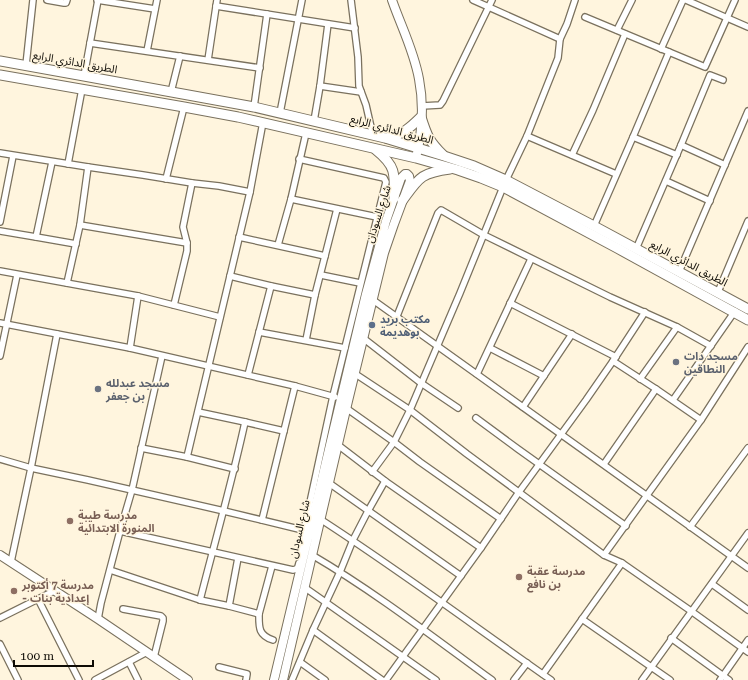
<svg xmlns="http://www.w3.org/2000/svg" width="748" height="680" viewBox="0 0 748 680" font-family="'Roboto Serif','Noto Sans Arabic',serif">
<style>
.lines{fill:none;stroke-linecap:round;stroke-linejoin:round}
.street-casing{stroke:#7a715e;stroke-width:8}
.secondary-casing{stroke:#7a715e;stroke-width:10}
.primary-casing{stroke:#7a715e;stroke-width:11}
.street{stroke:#fff;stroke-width:5.5}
.secondary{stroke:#fff;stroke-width:8}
.primary{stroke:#fff;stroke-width:9}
.service-dot{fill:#5c6f8a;stroke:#fff5de;stroke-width:1.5}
.worship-dot{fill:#6b7280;stroke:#fff5de;stroke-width:1.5}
.education-dot{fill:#8d6e63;stroke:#fff5de;stroke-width:1.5}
.labels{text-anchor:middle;stroke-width:3;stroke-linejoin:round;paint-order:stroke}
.street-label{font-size:11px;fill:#0e0b05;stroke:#fff5de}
.service-label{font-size:11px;font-weight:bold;fill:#4e5e75;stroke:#fff5de;text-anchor:start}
.worship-label{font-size:11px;font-weight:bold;fill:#5b616d;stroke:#fff5de;text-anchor:start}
.education-label{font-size:11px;font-weight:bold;fill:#785e54;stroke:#fff5de;text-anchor:start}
</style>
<rect width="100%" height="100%" fill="#fff5de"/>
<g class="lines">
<g class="street-casing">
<g id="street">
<polyline points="47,0 64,3 66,3 67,0"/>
<polyline points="97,0 155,9"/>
<polyline points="351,0 358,57 359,86 366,105 373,136"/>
<polyline points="473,0 560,39"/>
<polyline points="686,0 748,27"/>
<polyline points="216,6 355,28"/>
<polyline points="585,17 705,67 735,0"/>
<polyline points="617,30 632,0"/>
<polyline points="90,43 260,68"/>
<polyline points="661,49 683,0"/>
<polyline points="147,51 157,0"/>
<polyline points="208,60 217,0"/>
<polyline points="26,65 33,0"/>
<polyline points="84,76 98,0"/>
<polyline points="320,86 361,92"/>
<polyline points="171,92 180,56"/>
<polyline points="422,106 440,105 443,101 492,0"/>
<polyline points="254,107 267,14"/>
<polyline points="280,113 302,0"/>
<polyline points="314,121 320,86 328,24"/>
<polyline points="527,136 616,174"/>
<polyline points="633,137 677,155"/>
<polyline points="681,145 725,165"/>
<polyline points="0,153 88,167 143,175 192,183 219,186 250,192"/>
<polyline points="572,155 593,110 625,34"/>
<polyline points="299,159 384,178 386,182 333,396 304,530 301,553"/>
<polyline points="68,164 82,89"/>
<polyline points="166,179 184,107"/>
<polyline points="506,180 527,136 558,58 560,39 567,24 575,0"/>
<polyline points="666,181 710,201"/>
<polyline points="291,199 377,217"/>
<polyline points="0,222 13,156"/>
<polyline points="80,225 187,243"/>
<polyline points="594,226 633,137 669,52"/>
<polyline points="0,231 36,237 52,162"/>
<polyline points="36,237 76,244"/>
<polyline points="239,237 325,256"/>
<polyline points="278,245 291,199 306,133"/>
<polyline points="636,249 681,145 710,75 723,80"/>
<polyline points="0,271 138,296 220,317"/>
<polyline points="679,272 748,111"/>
<polyline points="321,275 360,283"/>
<polyline points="230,276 271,286 315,295"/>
<polyline points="67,283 80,225 88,167"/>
<polyline points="718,292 748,221"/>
<polyline points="373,300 748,568"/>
<polyline points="510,303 616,357"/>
<polyline points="174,305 187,251 187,243 183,227 192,183"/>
<polyline points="397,316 438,213 441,210 484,235 610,297 677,327 711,346"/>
<polyline points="0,323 130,348 295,386 335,397"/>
<polyline points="259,332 345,348"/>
<polyline points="363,338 421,383 458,408"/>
<polyline points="306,340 315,295 337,209"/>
<polyline points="130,348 138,296"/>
<polyline points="490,348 544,376"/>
<polyline points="0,356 17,275"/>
<polyline points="613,361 656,389 701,420"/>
<polyline points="354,373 410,410 467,454 604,555 622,563 691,611 748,652"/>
<polyline points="477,374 531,259"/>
<polyline points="248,375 271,286"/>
<polyline points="640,379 677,327"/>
<polyline points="673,400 735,311"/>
<polyline points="523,407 572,334"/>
<polyline points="346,408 394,442 420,462 501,519"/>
<polyline points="198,412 245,422 284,431"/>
<polyline points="476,418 518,449 626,526"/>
<polyline points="338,445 385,481 481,548"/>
<polyline points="141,448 187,457 235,469"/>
<polyline points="187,457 250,192 263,122"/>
<polyline points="0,459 31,468 88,480 224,511 307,531"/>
<polyline points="604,464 656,389"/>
<polyline points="372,472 394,442 410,410 460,293 503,187"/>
<polyline points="329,483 461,576"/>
<path d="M320,519C399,570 474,626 551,680"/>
<polyline points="262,520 295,386"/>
<polyline points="690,527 748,448"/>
<path d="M120,531L293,570C298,569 298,567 299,563"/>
<path d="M312,555C375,592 433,637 492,680"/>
<polyline points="604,555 701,420 748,347"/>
<polyline points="238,558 229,606 259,614 272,566"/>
<polyline points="11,562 31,468 57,334"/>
<polyline points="110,570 200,600 229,606"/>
<polyline points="712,584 748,610"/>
<polyline points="304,587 436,680"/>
<polyline points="38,599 79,680"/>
<path d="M200,600C215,541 232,482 245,422"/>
<polyline points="123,609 161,616 163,618 163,621 154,657"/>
<path d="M259,614C259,627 258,635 273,640"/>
<polyline points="0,618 54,591"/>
<polyline points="98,619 101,603 120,531 132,490 162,356"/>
<polyline points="582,619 670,680"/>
<polyline points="313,630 382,680"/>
<polyline points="671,638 729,680"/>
<polyline points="0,644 18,680"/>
<polyline points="129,662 138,680"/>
<polyline points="300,662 325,680"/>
<polyline points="219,667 247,674 246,680"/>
<polyline points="543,674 622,563"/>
<polyline points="95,680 147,652"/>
<polyline points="292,680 313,630 340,572 353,540 368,511 385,481"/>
<polyline points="386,680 481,548 519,492 586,400 613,361 645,312"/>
<polyline points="514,680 527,663"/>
<polyline points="642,680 748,533"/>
<polyline points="720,680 748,640"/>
</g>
</g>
<g class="secondary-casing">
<g id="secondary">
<path d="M392,0C401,26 414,51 419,79C424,105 422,133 416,158"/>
<polyline points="0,555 98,619 188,680"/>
<polyline points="274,680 366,294 386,221 401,178 405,174 407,174 409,176 410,181 394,224 384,253 348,401 283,680"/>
</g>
</g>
<g class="primary-casing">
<g id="primary">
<polyline points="0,61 84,76 254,107 385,138 444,156 474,166 506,180 594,226 748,309"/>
<polyline points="0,75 184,107 238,117 416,158 458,170 481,178 503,187 617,248 748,320"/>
<path d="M386,138C402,135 410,128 421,117C427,136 429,141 443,155"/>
<path d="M376,150C396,166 395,174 394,198"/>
<path d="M402,201C419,178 420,173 450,169"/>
</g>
</g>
<use href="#street" class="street"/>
<use href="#secondary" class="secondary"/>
<use href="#primary" class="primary"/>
</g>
<circle class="service-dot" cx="372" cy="325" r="4"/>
<g class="worship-dot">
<circle cx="676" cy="362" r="4"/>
<circle cx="98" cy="389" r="4"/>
</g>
<g class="education-dot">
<circle cx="70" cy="521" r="4"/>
<circle cx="519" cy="577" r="4"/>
<circle cx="14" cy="591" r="4"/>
</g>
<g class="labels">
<g class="street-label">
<text transform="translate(75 62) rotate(10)" y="4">الطريق الدائري الرابع</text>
<text transform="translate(392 129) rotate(15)" y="4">الطريق الدائري الرابع</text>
<text transform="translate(378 214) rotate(-72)" y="4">شارع السودان</text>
<text transform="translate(689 263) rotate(28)" y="4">الطريق الدائري الرابع</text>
<text transform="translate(299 529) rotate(-77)" y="4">شارع السودان</text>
</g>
<g class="service-label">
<text x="380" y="323">مكتب بريد<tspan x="380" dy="13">بوهديمة</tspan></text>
</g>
<g class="worship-label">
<text x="684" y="360">مسجد دات<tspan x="684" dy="13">النطاقين</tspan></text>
<text x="106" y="387">مسجد عبدلله<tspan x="106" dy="13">بن جعفر</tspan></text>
</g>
<g class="education-label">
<text x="78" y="519">مدرسة طيبة<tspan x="78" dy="13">المنورة الابتدائية</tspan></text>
<text x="527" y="575">مدرسة عقبة<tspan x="527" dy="13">بن نافع</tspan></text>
<text x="22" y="589">مدرسة 7 أكتوبر<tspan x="22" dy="13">- إعدادية بنات</tspan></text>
</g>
</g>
<path d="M14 660v6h79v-6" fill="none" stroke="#0e0b05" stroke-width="2"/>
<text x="20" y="660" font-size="12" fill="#0e0b05" stroke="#fff5de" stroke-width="3" paint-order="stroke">100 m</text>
</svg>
